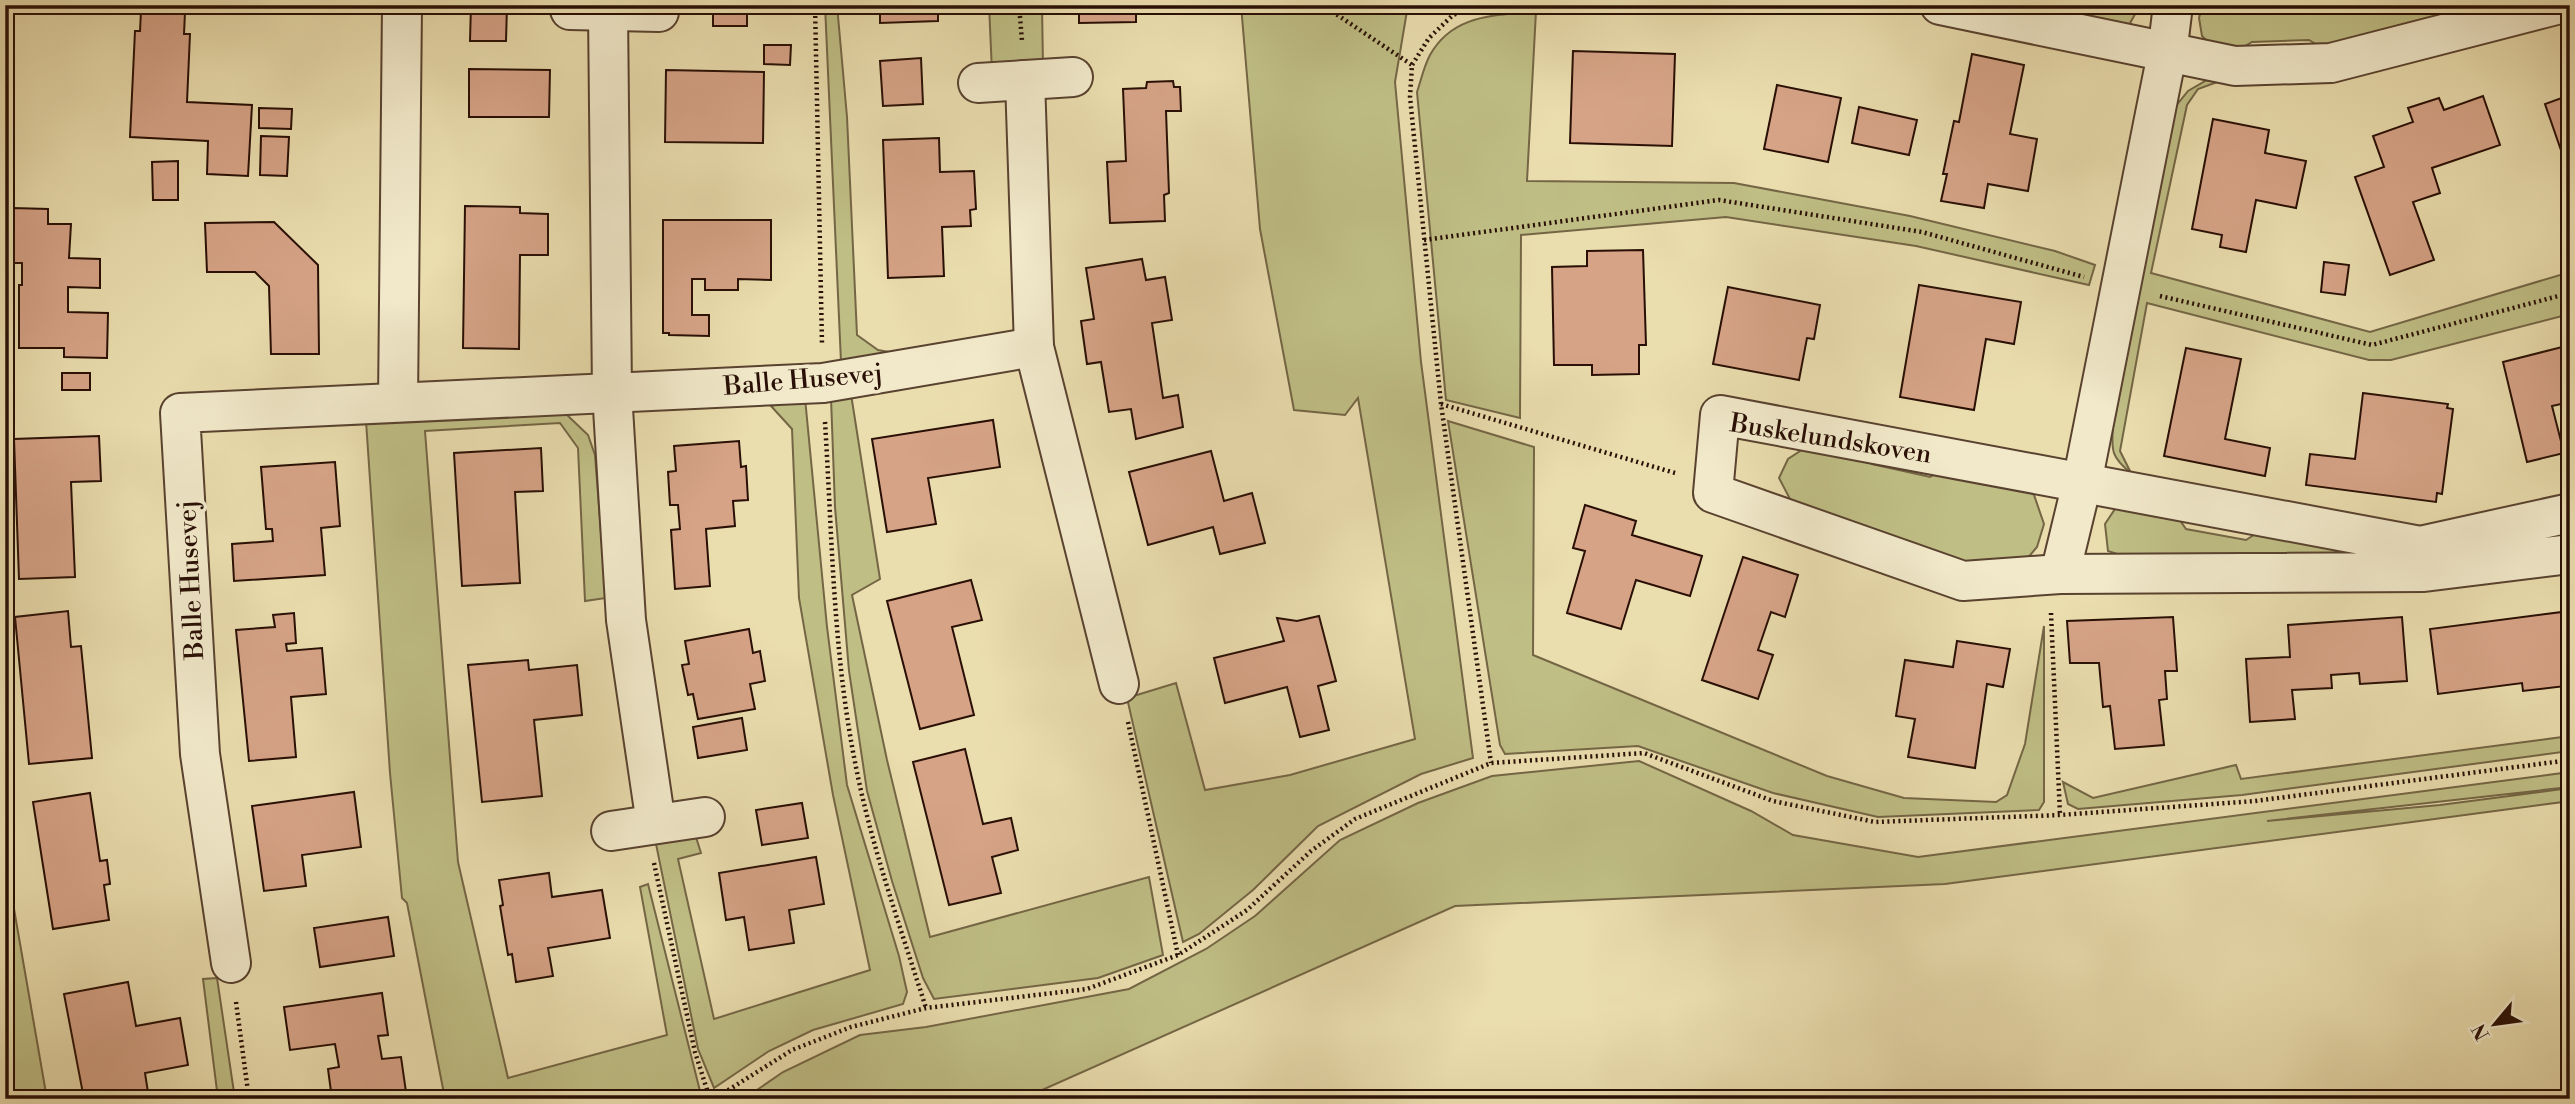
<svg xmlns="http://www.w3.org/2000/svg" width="2575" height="1104" viewBox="0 0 2575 1104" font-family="'Libre Bodoni',serif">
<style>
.green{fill:#bfbe85;stroke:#746645;stroke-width:2}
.building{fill:#d6a387;stroke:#290f05;stroke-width:2}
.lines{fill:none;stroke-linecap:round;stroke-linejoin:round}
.minor-casing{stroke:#59422f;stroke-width:42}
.path{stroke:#290f05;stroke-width:4.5;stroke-dasharray:2 3.5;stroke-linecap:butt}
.minor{stroke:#f1e9ca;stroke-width:38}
.labels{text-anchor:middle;stroke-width:7;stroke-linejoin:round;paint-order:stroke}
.street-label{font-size:26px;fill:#290f05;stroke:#f1e9ca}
</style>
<rect width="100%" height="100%" fill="#eaddae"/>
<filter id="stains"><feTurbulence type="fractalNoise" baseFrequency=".00286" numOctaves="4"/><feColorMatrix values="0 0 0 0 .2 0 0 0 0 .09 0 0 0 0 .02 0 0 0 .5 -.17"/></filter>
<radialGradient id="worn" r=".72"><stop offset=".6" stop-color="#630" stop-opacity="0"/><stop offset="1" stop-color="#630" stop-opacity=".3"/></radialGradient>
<g class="green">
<polygon points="825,5 837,5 847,117 857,335 878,350 900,354 841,362"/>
<polygon points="989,5 1042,5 1043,67 992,72"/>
<polygon points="1241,5 1408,5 1395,82 1421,362 1473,758 1421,774 1318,826 1253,890 1199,934 1183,942 1127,698 1176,683 1205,790 1290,775 1415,739 1358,398 1345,415 1294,410 1260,229"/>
<polygon points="2036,5 2138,5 2139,7 2129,25"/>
<polygon points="2202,5 2519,5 2330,53 2309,40 2252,42 2240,49 2215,48 2202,36 2199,18"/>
<path d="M1536,11L1527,181L1734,183L1910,216L2055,251L2095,265L2089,285L1916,246L1726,217L1521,235L1520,418L1446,400L1417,92C1421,80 1424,66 1430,55C1453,14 1494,16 1536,11Z"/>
<path d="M2207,80L2220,81L2198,89L2187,105L2151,273L2370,332L2570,272V314L2391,360H2369L2147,303L2120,451L2131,473C2112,458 2111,451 2113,427L2176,106L2188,91Z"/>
<polygon points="851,394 880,579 852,595 887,760 930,937 1149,877 1163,955 1098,978 934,999 923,978 892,881 867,791 849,671 835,507 831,398"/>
<polygon points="805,398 827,627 847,785 899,956 907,992 903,1004 813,1030 769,1051 714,1088 698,1049 656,844 695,834 701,853 678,859 714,1019 870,970 833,795 799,598 792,429 771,406"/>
<polygon points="565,413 588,435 595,455 606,598 585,601 578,448 560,423 425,431 458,862 508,1078 667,1035 640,887 648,884 701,1095 695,1099 445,1099 407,903 402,898 390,773 366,421"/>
<polygon points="1448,421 1534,447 1533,655 1827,776 1904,798 1996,802 2007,795 2025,744 2044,626 2044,802 2039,810 1878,817 1773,793 1638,746 1505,754 1500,745"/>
<polygon points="1808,446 1859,451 1872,464 1930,477 1945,468 2009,478 2034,495 2044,524 2037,547 2020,567 1989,570 1791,501 1779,478 1788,459"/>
<polygon points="2119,503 2177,516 2186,529 2246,540 2260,531 2376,559 2142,562 2108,551 2105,524"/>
<polygon points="2570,736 2570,751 2242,795 2078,809 2068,804 2063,782 2093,798 2236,765 2241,779"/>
<polygon points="1639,761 1751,811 1793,835 1918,857 2570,772 2570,787 2267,821 2440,805 2570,788 2570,801 1945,884 1455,906 1022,1099 744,1099 783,1072 860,1035 926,1027 1129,989 1206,949 1255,916 1340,840 1418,803 1492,776"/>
<polygon points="5,857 47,1099 5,1099"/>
<polygon points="217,978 235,1099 218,1099 203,979"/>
</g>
<g class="building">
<polygon points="471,5 507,5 506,41 470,41"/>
<rect x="713" y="5" width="34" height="21"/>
<polygon points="880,5 938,5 938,21 880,23"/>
<polygon points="1079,5 1136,5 1136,22 1079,23"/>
<polygon points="141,11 185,12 184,34 190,34 187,102 252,105 248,176 207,174 208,141 130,137 135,31 140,31"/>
<polygon points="764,45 791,45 790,65 764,64"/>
<polygon points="1573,51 1675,54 1672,146 1570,143"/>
<polygon points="1972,54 2024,65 2010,134 2037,139 2028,191 1988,184 1984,208 1941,201 1947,174 1943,174 1954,121 1959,122"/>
<polygon points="921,58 923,104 883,106 880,61"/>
<polygon points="469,69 550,70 549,117 469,117"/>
<polygon points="666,70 764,72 763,143 665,142"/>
<polygon points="1173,81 1174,87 1180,87 1181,111 1166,111 1169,193 1164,195 1165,221 1110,223 1107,162 1126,161 1123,89 1146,88 1147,82"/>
<polygon points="1777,85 1841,98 1828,162 1764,149"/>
<polygon points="2570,95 2570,154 2563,156 2545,104"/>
<polygon points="2483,96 2500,145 2432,168 2440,193 2413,202 2434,260 2390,275 2355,177 2384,167 2373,136 2413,122 2408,108 2439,98 2444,110"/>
<polygon points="1859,107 1917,120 1909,155 1852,143"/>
<polygon points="259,108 292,109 291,129 259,128"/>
<polygon points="2213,119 2269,130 2265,153 2306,161 2296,208 2256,200 2246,252 2220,247 2222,235 2192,229"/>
<polygon points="261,136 289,137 287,176 260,175"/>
<polygon points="939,138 940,172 974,171 976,209 970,210 971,226 942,227 944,276 888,278 883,140"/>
<polygon points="178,161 178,200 153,200 152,162"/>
<polygon points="465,206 520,207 520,213 548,214 548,255 520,255 519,349 463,348"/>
<polygon points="13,208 48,209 48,224 71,224 69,258 100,259 100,288 68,287 68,312 108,313 107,358 64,357 64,348 19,348 19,285 22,285 22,263 12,263"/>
<polygon points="663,220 771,220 771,280 738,279 738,290 705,290 705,279 692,279 692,315 709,315 709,336 669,335 669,333 663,333"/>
<polygon points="274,222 318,265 319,354 271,354 269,286 255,272 207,272 205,223"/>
<polygon points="1643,250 1646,345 1639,345 1639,374 1592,375 1592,365 1554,365 1552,267 1587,266 1587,251"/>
<polygon points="1142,259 1146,280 1165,277 1172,320 1152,323 1163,398 1178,395 1183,427 1136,439 1131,409 1109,412 1101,362 1087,364 1081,321 1094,319 1086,268"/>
<polygon points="2324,262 2349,265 2345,295 2321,292"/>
<polygon points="1919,285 2021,302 2014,344 1986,339 1974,410 1900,397"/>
<polygon points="1728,287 1820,305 1814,339 1807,338 1799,380 1713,364"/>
<polygon points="2570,345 2570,402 2552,406 2564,453 2527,462 2503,362"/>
<polygon points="2186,348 2241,359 2225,439 2270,448 2265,476 2164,456"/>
<rect x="62" y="373" width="28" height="17"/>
<polygon points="2363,393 2448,404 2447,408 2453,409 2442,494 2437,493 2436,502 2306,485 2310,454 2355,459"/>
<polygon points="993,420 1000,467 928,478 936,524 887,532 872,439"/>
<polygon points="99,436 101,481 71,482 75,577 19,579 14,439"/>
<polygon points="739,441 741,467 746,466 748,500 733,501 735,526 706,529 710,586 675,589 671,530 680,529 678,505 670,505 668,472 676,471 674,446"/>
<polygon points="541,448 543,491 515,492 520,583 462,586 454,453"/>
<polygon points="1211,451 1224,501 1252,493 1265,543 1220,554 1213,527 1148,545 1129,472"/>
<polygon points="335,462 340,526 321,528 325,575 234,581 232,544 273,541 272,529 266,529 261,467"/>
<polygon points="1585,505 1636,521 1632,535 1702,556 1690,596 1636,580 1621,629 1567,613 1585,551 1573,548"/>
<polygon points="1743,557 1798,575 1785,617 1771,612 1758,650 1773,655 1758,699 1702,680"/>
<polygon points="971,580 982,620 952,627 974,715 920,729 887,601"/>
<polygon points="68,611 71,647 81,646 92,758 29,764 15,617"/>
<polygon points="2570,611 2570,679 2565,679 2566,686 2523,691 2522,683 2438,694 2430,629"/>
<polygon points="294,613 296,643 286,644 287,651 322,648 326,694 291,697 296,757 249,761 236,630 275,627 273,615"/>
<polygon points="1319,616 1336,681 1318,686 1329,730 1300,737 1287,687 1225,703 1214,658 1284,641 1277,618 1297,621"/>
<polygon points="2173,617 2177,671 2165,671 2167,699 2159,700 2164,745 2115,749 2110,706 2103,707 2099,663 2070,663 2067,621"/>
<polygon points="2402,617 2407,681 2360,684 2359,673 2331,675 2332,688 2292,690 2295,719 2250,722 2246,659 2290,657 2288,625"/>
<polygon points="749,629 753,653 760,651 765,681 750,684 755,709 698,719 693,694 688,695 682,665 689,664 685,641"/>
<polygon points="1957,641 2010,649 2003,687 1987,684 1975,768 1908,757 1915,719 1896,716 1905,660 1953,667"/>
<polygon points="528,660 529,670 577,665 582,715 534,720 542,796 482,802 468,665"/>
<polygon points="742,718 747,750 698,758 693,727"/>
<polygon points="965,749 983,824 1011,818 1018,850 992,857 1001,893 949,905 913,762"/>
<polygon points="354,792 361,847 302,855 306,886 264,891 252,806"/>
<polygon points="90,793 100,861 107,860 110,884 104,885 109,920 53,929 33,802"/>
<polygon points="802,803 808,838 762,845 756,810"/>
<polygon points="816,857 824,904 789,910 794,943 749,950 744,917 726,920 719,873"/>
<polygon points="549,873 552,897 602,890 610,938 548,948 553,976 516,982 512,954 508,955 500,906 503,905 499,880"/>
<polygon points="388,917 394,956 320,967 314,928"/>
<polygon points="128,982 136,1026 180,1018 188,1065 145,1073 149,1099 84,1099 64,994"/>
<polygon points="382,993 388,1035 378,1036 382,1059 401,1057 407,1099 332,1099 328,1069 339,1067 335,1044 290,1050 284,1007"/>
</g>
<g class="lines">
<g class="minor-casing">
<g id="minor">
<polyline points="1940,5 2235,66 2331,63 2556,5"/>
<polyline points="570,10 659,12"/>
<polyline points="608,11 612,392 626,620 656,824"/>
<polyline points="1025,80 1034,347 1119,684"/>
<polyline points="978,83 1073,77"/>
<polyline points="398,402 402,5"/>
<polyline points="2570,513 2420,546 1720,415 1713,493 1963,581 2060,574 2424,572 2570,554"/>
<polyline points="2060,574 2082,483 2155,114 2167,54 2173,5"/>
<polyline points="611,831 705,817"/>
<polyline points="231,963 200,754 180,413 823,383 1034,347"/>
</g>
</g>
<g class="path">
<polyline points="815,5 822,344"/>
<polyline points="1019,5 1022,41"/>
<polyline points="1317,5 1333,12 1412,65"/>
<polyline points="1482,5 1453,15 1429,38 1412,65 1410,97 1441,404 1491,763"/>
<polyline points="1424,240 1719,200 1922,232 2084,277"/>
<polyline points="2160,296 2372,345 2570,293"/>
<polyline points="1441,404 1675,473"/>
<path d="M825,422C832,534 833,648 854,757C870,843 900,926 926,1008"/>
<polyline points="2051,613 2060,815"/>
<polyline points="1128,722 1178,955"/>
<polyline points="654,863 695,1052 710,1099"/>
<polyline points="236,1002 249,1099"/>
<polyline points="714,1099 792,1050 851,1027 926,1008 1087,989 1178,955 1247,910 1311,851 1355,819 1491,763 1644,753 1773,801 1875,822 2060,815 2255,801 2570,760"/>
</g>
<use href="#minor" class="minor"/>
</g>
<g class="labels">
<g class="street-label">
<text transform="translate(803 379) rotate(-5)" y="9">Balle Husevej</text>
<text transform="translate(1831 438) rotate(9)" y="9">Buskelundskoven</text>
<text transform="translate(190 580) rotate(-93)" y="9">Balle Husevej</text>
</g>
</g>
<rect width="2575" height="1104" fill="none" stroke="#eaddae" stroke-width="28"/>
<rect x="7" y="7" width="2561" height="1090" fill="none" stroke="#290f05" stroke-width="3.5"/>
<rect x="14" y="14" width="2547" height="1076" fill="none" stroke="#290f05" stroke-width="2"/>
<g transform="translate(2495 1024) rotate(241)" stroke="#f1e9ca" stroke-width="5" paint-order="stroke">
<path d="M0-5L12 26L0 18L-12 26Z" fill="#290f05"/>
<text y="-10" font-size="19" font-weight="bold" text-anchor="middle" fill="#290f05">N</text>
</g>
<rect width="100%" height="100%" filter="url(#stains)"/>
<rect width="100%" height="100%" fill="url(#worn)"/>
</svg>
